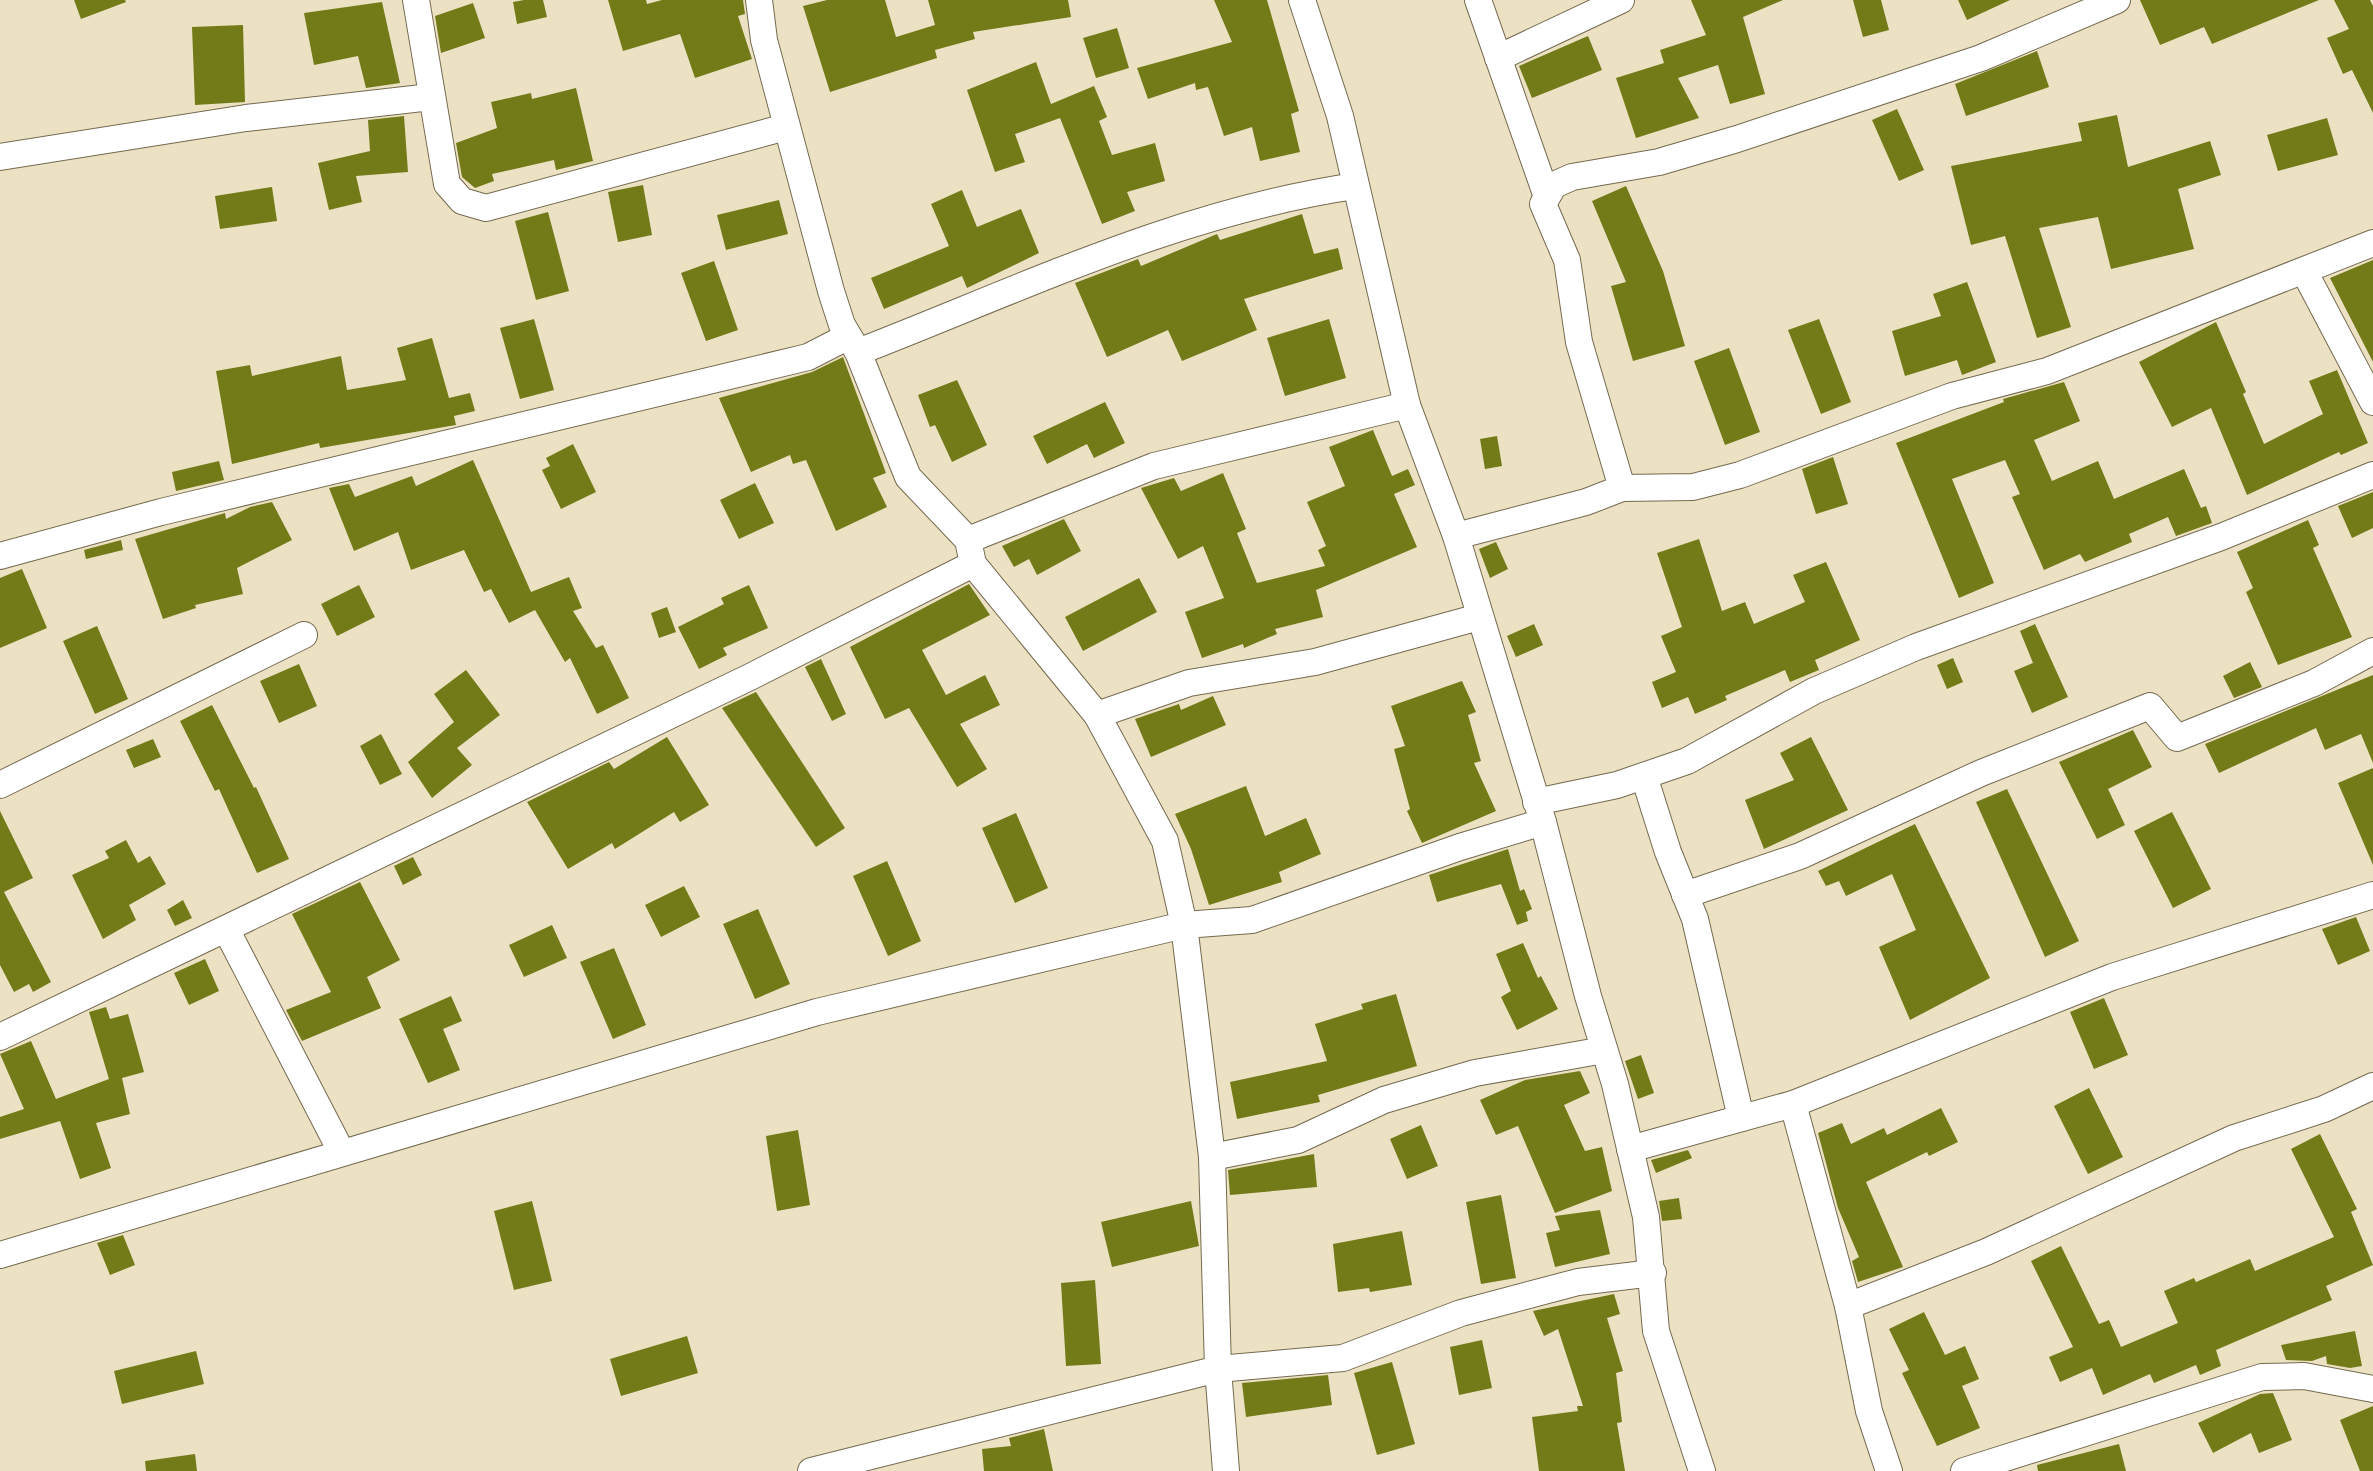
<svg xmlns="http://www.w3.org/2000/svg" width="2373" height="1471" viewBox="0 0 2373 1471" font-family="Signika,sans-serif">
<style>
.building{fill:#727b18}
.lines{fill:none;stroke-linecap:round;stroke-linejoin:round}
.minor-casing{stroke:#746a4f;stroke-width:28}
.minor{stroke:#fff;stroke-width:26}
</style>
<rect width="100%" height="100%" fill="#ede1c4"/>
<g class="building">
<polygon points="74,0 125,0 126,2 81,19"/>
<polygon points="524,0 543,0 547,17 517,24 513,2"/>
<polygon points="608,0 646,0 647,4 662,0 743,0 745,14 738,16 752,59 695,78 680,34 623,51"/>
<polygon points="827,0 885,0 896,37 935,25 928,0 1068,0 1071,17 973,32 975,39 935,50 937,58 830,92 803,6"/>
<polygon points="1214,0 1267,0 1299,111 1291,114 1300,152 1260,161 1252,127 1224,136 1208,87 1196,90 1195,83 1148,99 1137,68 1232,42"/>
<polygon points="1691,0 1783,0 1743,17 1765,94 1730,104 1718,65 1678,78 1699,118 1636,138 1616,78 1664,63 1660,50 1706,35"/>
<polygon points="1853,0 1881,0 1889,30 1863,37"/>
<polygon points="1958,0 2010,0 1967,20"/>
<polygon points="2140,0 2319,0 2212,44 2204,27 2160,45"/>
<polygon points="2334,0 2370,0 2373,6 2373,113 2352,70 2343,74 2327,38 2349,29"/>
<polygon points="382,2 400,83 366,88 358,56 314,65 304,13"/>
<polygon points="473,3 485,38 441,53 435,16"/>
<polygon points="243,25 245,102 195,105 192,27"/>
<polygon points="1117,28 1129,68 1096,78 1083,38"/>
<polygon points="1588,36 1602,70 1532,98 1519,66"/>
<polygon points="2037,51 2049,87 1966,116 1955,84"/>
<polygon points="1036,62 1051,104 1094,86 1107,117 1099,121 1112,155 1155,143 1165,181 1127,192 1135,211 1102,224 1060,118 1015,134 1025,162 995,172 967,90"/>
<polygon points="576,88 593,161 556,170 554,160 492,174 494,181 475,188 462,177 456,143 497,128 491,102 531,93 532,99"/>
<polygon points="1897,109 1924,170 1899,181 1872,120"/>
<polygon points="2117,115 2128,167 2210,141 2221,175 2178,189 2194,249 2111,269 2098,217 2039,228 2071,327 2037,338 2005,236 1971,245 1951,166 2082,141 2078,123"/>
<polygon points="404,116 408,172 356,176 362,202 329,210 318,163 370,151 368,120"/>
<polygon points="2327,118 2338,155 2278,171 2267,135"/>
<polygon points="643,185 652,235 618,242 608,192"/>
<polygon points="1626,186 1663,271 1685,346 1633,361 1611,286 1626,282 1592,201"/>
<polygon points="272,187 277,221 220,229 215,196"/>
<polygon points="962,190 977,227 1021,209 1039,253 967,288 962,276 884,309 871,278 949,246 931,204"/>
<polygon points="779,200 788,234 726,250 717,215"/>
<polygon points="548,212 569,291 536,300 515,221"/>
<polygon points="1302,214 1314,254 1338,248 1343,269 1244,299 1257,330 1182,361 1168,330 1107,357 1075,283 1138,259 1141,266 1217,234 1220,240"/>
<polygon points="2373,260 2373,362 2330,278"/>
<polygon points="714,261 738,330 706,341 681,273"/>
<polygon points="1967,282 1996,362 1962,375 1957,360 1905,376 1892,331 1941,316 1933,294"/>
<polygon points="534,319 554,390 520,399 500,328"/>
<polygon points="1329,319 1346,378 1285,396 1267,338"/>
<polygon points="1819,319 1851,402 1821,414 1788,330"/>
<polygon points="2216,322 2246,392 2243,394 2264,444 2323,414 2309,381 2337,370 2368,443 2341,455 2339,452 2247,495 2211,408 2172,427 2139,362"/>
<polygon points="432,338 449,398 470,393 475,411 454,416 456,425 320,448 319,443 232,464 216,371 250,365 252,376 341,356 347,390 406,380 397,348"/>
<polygon points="1729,348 1760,432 1725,445 1694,361"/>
<polygon points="843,357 886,473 873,478 887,507 836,531 806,460 793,464 790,455 751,472 719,398 812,372"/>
<polygon points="957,380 987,445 952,462 935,425 930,427 918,395"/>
<polygon points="2064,382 2080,421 2034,440 2052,481 2098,461 2114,499 2184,469 2201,508 2206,506 2212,523 2176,536 2168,517 2129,534 2132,542 2085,562 2080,554 2044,570 2012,497 2020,494 2005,460 1952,479 1994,583 1959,598 1896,443 2004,402 2003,399"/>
<polygon points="1105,402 1125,443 1094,458 1087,444 1047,464 1033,436"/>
<polygon points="1373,430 1392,476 1408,469 1415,485 1394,494 1417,547 1316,590 1323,617 1275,629 1277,634 1244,648 1243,644 1202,658 1185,612 1224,598 1203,546 1178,559 1141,488 1174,478 1181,491 1223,473 1246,529 1237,533 1257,583 1325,566 1318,550 1326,546 1307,502 1345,486 1329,447"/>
<polygon points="1497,436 1502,466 1485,469 1480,439"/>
<polygon points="573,444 596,492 561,509 542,470 550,466 546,458"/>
<polygon points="1833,457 1848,504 1816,514 1802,469"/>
<polygon points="473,460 531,592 569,577 582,608 573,611 596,648 603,645 629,698 597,714 570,658 565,662 535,610 509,623 491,589 484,592 464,550 411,570 398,532 354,551 329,488 349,484 355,497 412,476 416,486"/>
<polygon points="219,461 224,480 176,491 172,472"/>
<polygon points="755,483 774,523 739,539 720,500"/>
<polygon points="2373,492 2373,528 2352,538 2338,506"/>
<polygon points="272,502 292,540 237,568 243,594 195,605 196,608 163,619 135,539 225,513 226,519 250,507"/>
<polygon points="1064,519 1081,551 1037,575 1029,559 1014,567 1002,546"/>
<polygon points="2308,520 2319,545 2313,548 2352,637 2278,665 2246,592 2253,588 2237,552"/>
<polygon points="1699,539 1722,611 1745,602 1754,624 1805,602 1793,575 1826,562 1860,640 1815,660 1819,670 1790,682 1785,670 1725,696 1727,700 1695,714 1688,697 1662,708 1652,682 1676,672 1661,636 1682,627 1657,553"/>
<polygon points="121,540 123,550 86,559 84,550"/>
<polygon points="1496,542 1508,569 1490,578 1479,549"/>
<polygon points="22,569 47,628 0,648 0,578"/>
<polygon points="1139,578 1157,612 1083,651 1065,617"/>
<polygon points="969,584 990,615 922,650 946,695 985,675 1000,705 960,724 987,769 957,787 909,708 885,719 850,647"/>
<polygon points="359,585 375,617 337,636 321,604"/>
<polygon points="749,585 768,628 723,648 727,655 699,669 678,627 724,604 721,598"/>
<polygon points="667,607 676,632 659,638 651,613"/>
<polygon points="1534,624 1543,645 1516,657 1507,636"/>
<polygon points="2035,624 2068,697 2032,713 2014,671 2033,663 2020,631"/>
<polygon points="97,626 128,699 95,714 63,641"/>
<polygon points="1953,658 1963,682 1947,689 1937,665"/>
<polygon points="821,659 846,714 832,721 805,667"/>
<polygon points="2250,662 2262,687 2234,698 2223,676"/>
<polygon points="299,664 317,706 279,723 260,681"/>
<polygon points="466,670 500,715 457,748 472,765 432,798 408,762 454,722 434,694"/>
<polygon points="2373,675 2373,763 2361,734 2325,750 2316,728 2219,773 2205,744"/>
<polygon points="1462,681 1476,712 1468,715 1481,761 1474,763 1496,811 1422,843 1407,811 1410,809 1394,749 1405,746 1391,706"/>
<polygon points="756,692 845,828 816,847 722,708"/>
<polygon points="1213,696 1226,725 1151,757 1135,719 1179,704 1181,710"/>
<polygon points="212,705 254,788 256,787 289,859 257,873 219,789 215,791 180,721"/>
<polygon points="2133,730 2152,767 2108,789 2125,825 2097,839 2059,762"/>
<polygon points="381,734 402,774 380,785 360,746"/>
<polygon points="667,737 709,805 680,822 674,812 615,849 612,843 568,869 527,802 609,762 614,769"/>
<polygon points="1811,737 1848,810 1764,849 1745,800 1794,780 1780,753"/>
<polygon points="153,739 161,757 134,768 126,750"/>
<polygon points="2373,768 2373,865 2338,783"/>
<polygon points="1246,786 1265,836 1306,818 1321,854 1279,872 1282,882 1209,905 1191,849 1175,814"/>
<polygon points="2007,789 2079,941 2045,957 1976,802"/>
<polygon points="0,811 33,878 4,892 51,982 33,992 29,984 14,992 0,965"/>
<polygon points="2172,812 2211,889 2173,908 2134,831"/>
<polygon points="1016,813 1048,888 1015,903 982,828"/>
<polygon points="1915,824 1990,978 1910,1020 1879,947 1916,930 1892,874 1846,896 1839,881 1826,886 1818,871"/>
<polygon points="126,840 138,863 150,856 166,884 129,905 136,920 103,939 72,875 109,858 105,851"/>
<polygon points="1508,849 1520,891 1524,889 1532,909 1526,912 1528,921 1517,925 1501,884 1437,902 1429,875"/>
<polygon points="413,857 422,875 403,885 394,866"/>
<polygon points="887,861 921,941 888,956 853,876"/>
<polygon points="360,882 400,960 367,977 381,1008 302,1041 286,1010 331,992 292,914"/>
<polygon points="684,886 700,917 661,937 645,905"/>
<polygon points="183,900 192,918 175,926 167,910"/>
<polygon points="758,909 790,984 755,999 723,924"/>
<polygon points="2356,917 2370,951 2338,965 2322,929"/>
<polygon points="552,925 567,958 524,977 509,945"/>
<polygon points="1523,943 1538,978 1541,976 1558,1009 1517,1030 1501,997 1511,991 1496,954"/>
<polygon points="614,948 646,1025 613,1039 580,962"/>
<polygon points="205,959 219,991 189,1005 174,973"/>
<polygon points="1396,994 1417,1066 1318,1095 1320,1102 1237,1119 1230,1082 1327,1061 1315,1024 1363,1009 1361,1004"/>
<polygon points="451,996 462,1021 443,1029 460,1070 428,1083 399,1019"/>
<polygon points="2104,998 2128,1055 2094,1069 2070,1012"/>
<polygon points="106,1007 110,1019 128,1014 144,1072 122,1078 130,1114 96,1123 111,1168 80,1179 60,1121 0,1139 0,1117 24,1109 0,1054 31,1041 56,1099 109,1079 89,1012"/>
<polygon points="1641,1055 1654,1093 1638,1099 1625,1061"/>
<polygon points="1580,1071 1590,1093 1564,1105 1585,1151 1602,1147 1612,1191 1555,1213 1518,1126 1496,1135 1480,1100 1525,1080"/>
<polygon points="2089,1088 2123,1157 2088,1174 2054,1106"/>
<polygon points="1941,1108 1958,1142 1929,1156 1927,1152 1866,1182 1903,1267 1858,1282 1852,1261 1859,1257 1838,1208 1818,1133 1842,1123 1851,1144 1884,1128 1887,1135"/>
<polygon points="1421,1125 1438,1166 1407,1179 1390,1139"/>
<polygon points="798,1130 810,1205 777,1211 766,1136"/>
<polygon points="2320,1134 2357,1209 2351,1212 2373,1265 2326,1286 2332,1300 2216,1350 2221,1366 2200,1375 2196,1365 2154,1383 2150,1374 2103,1395 2092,1368 2060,1382 2049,1357 2073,1347 2031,1261 2061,1246 2099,1324 2109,1320 2121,1347 2178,1323 2164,1291 2194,1278 2196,1282 2250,1259 2255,1271 2334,1237 2291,1149"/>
<polygon points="1688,1150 1692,1158 1656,1173 1651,1160"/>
<polygon points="1314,1154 1317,1187 1230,1195 1228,1170"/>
<polygon points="1501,1195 1516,1278 1481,1284 1466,1202"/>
<polygon points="1679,1198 1682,1219 1662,1221 1659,1201"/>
<polygon points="532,1201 552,1281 514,1290 494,1211"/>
<polygon points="1191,1201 1199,1246 1112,1267 1101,1222"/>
<polygon points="1600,1210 1610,1254 1555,1267 1546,1233 1560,1230 1555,1216"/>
<polygon points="1402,1231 1412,1285 1370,1292 1369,1288 1338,1292 1333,1244"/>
<polygon points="123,1235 135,1265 110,1275 97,1243"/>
<polygon points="1095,1280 1101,1364 1066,1366 1061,1283"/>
<polygon points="1614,1294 1620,1314 1607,1318 1623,1371 1616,1373 1622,1422 1617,1423 1625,1471 1539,1471 1532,1417 1578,1411 1577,1406 1583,1406 1558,1329 1544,1336 1533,1311"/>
<polygon points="1924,1312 1945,1355 1965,1346 1979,1379 1962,1386 1980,1428 1937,1446 1902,1373 1909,1370 1889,1329"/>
<polygon points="2355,1331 2362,1366 2350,1368 2327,1364 2326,1356 2312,1361 2286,1360 2281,1345"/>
<polygon points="687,1336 698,1373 621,1396 610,1359"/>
<polygon points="1482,1340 1492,1388 1459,1395 1450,1347"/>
<polygon points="196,1351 204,1384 122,1404 114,1371"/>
<polygon points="1392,1362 1415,1444 1377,1455 1354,1373"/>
<polygon points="1328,1375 1332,1405 1246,1417 1242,1383"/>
<polygon points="2273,1393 2292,1440 2259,1453 2251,1433 2213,1453 2198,1423 2260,1394"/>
<polygon points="2373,1406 2373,1471 2360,1471 2340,1420"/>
<polygon points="1044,1429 1053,1471 984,1471 982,1449 1011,1446 1009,1438"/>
<polygon points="2119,1444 2126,1471 2038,1471 2037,1465"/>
<polygon points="195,1454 197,1471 146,1471 145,1461"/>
</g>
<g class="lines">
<g class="minor-casing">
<g id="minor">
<polyline points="416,0 447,184 462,201 486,208 786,127"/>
<polyline points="759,0 764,40 831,291 842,325 858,352 908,477 968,540 973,564 1097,715 1165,841 1184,925 1212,1157 1218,1369 1226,1471"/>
<polyline points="1302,0 1340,116 1407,405 1456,536 1543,822 1588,996 1615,1084 1646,1217 1656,1331 1702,1471"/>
<polyline points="1478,0 1546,194"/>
<polyline points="1498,58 1621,0"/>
<polyline points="0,157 246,118 431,97"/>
<polyline points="2304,271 2373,402"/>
<path d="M858,352C1023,288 1179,212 1355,186"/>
<polyline points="1622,488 1579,342 1567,260 1543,204 1554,185 1572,177 1659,162 1737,139 1981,58 2117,0"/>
<polyline points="1456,536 1586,502 1622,488 1693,487 1740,475 1952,396 2047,371 2373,243"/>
<polyline points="968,540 1154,466 1407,405"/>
<polyline points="0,556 161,512 808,357 847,337"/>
<polyline points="1097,715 1189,683 1315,662 1479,617"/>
<polyline points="1644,776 1668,852 1695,919 1741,1118"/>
<polyline points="0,785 304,635"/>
<polyline points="1536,802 1617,785 1687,761 1814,691 1916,647 2221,537 2373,475"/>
<polyline points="1685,895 1800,856 1981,773 2150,706 2177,738 2314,683 2373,651"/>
<polyline points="226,929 341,1151"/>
<polyline points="0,1037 750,677 973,564"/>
<polyline points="1793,1104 1848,1306 1869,1411 1889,1471"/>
<polyline points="1630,1149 1793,1104 2112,977 2373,895"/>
<polyline points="1212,1157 1298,1140 1384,1100 1475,1073 1604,1050"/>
<polyline points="0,1255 817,1012 1184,925 1252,920 1460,847 1543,822"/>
<polyline points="1848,1306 1986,1252 2234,1138 2324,1109 2373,1086"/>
<polyline points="811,1471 1218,1369 1343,1358 1461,1313 1578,1282 1653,1273"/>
<polyline points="1964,1471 2262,1377 2304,1376 2373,1389"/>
</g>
</g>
<use href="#minor" class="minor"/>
</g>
</svg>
